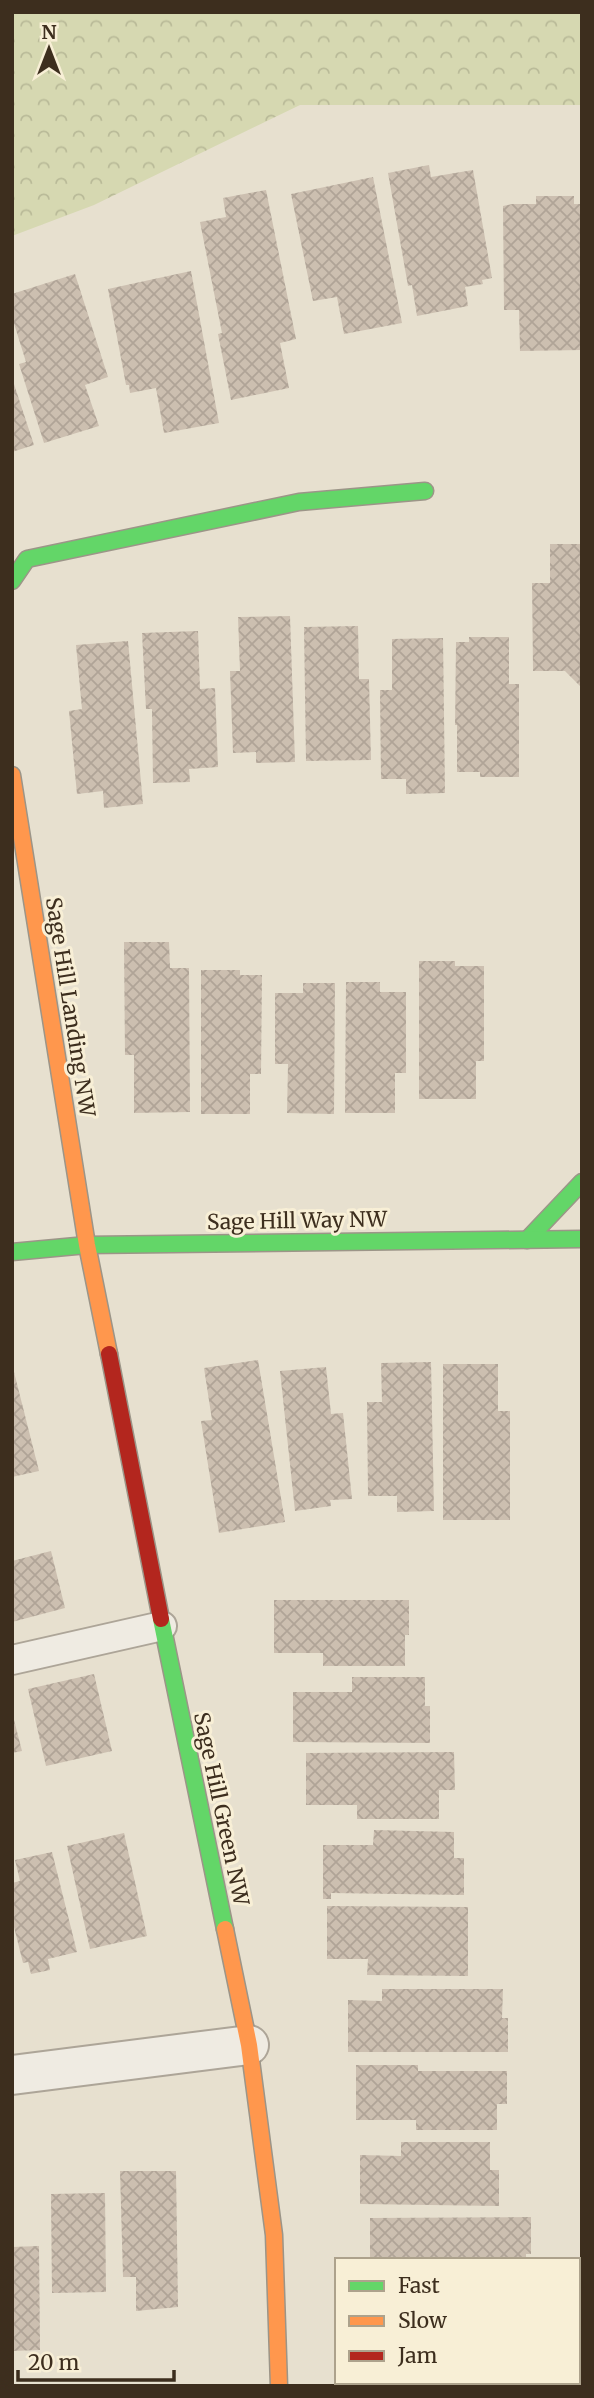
<svg xmlns="http://www.w3.org/2000/svg" width="594" height="2398" viewBox="0 0 594 2398" font-family="Merriweather,serif">
<style>
.park{fill:url(#park-crowns)}
.building{fill:url(#building-cross-hatch)}
.lines{fill:none;stroke-linecap:round;stroke-linejoin:round}
.lane-casing{stroke:#ada598;stroke-width:32}
.street-casing{stroke:#ada598;stroke-width:42}
.fast-casing{stroke:#9c9588;stroke-width:19}
.slow-casing{stroke:#9c9588;stroke-width:19}
.jam-casing{stroke:#9c9588;stroke-width:19}
.lane{stroke:#efebe2;stroke-width:28}
.street{stroke:#efebe2;stroke-width:38}
.fast{stroke:#63d668;stroke-width:16}
.slow{stroke:#ff974d;stroke-width:16}
.jam{stroke:#b3261e;stroke-width:16}
.labels{text-anchor:middle;stroke-width:6;stroke-linejoin:round;paint-order:stroke}
.street-label{font-size:21px;fill:#3d2e1e;stroke:#f8efd6}
</style>
<defs>
<pattern id="park-crowns" width="20" height="18" patternUnits="userSpaceOnUse" patternTransform="scale(1.75)"><rect width="20" height="18" fill="#d6d8b1"/><path d="M2 6a3 3 0 1 1 6 0M12 15a3 3 0 1 1 6 0" fill="none" stroke="#b9ba98"/></pattern>
<pattern id="building-cross-hatch" width="8" height="8" patternUnits="userSpaceOnUse" patternTransform="scale(1.75)"><rect width="8" height="8" fill="#ccbfb0"/><path d="M0 0l8 8M0 8l8-8" fill="none" stroke="#b0a497"/></pattern>
</defs>
<rect width="100%" height="100%" fill="#e7e0cf"/>
<polygon class="park" points="12,12 582,12 582,105 300,105 94,205 12,236"/>
<g class="building">
<polygon points="429,165 431,177 473,170 492,278 482,280 483,284 465,287 468,306 417,316 412,285 408,286 388,173"/>
<polygon points="373,177 402,323 344,334 337,297 313,301 291,194"/>
<polygon points="266,190 296,339 280,343 289,388 231,400 218,334 222,333 200,222 226,217 223,198"/>
<polygon points="536,196 574,196 574,204 580,204 582,350 520,351 519,310 504,310 503,206 512,204 536,204"/>
<polygon points="191,271 219,423 164,433 156,388 130,393 129,385 126,385 108,289"/>
<polygon points="75,274 108,377 85,385 99,426 44,443 19,364 26,362 12,317 12,294"/>
<polygon points="12,378 34,445 12,452"/>
<polygon points="550,544 582,544 580,686 565,671 533,671 532,583 550,583"/>
<polygon points="290,616 295,762 256,763 256,752 233,753 230,671 240,671 238,617"/>
<polygon points="358,626 359,679 369,679 371,760 306,761 304,627"/>
<polygon points="198,631 200,689 215,688 218,767 189,769 190,782 153,783 152,709 146,709 142,633"/>
<polygon points="469,637 509,637 509,684 519,684 519,777 480,777 480,772 457,772 457,725 455,725 456,642 469,642"/>
<polygon points="443,638 445,793 406,794 406,779 381,779 380,690 392,690 392,639"/>
<polygon points="128,641 143,804 104,808 103,791 77,794 69,711 82,709 76,645"/>
<polygon points="124,942 169,942 170,968 189,968 190,1112 134,1113 134,1055 125,1055"/>
<polygon points="419,961 455,961 455,966 484,966 484,1061 476,1061 476,1099 419,1099"/>
<polygon points="201,970 240,970 240,975 262,975 261,1074 250,1074 250,1114 201,1114"/>
<polygon points="346,982 380,982 380,992 406,992 406,1073 395,1073 395,1113 345,1113"/>
<polygon points="303,983 335,983 334,1114 287,1113 288,1064 275,1064 275,993 303,993"/>
<polygon points="258,1360 285,1522 219,1533 201,1421 212,1420 204,1368"/>
<polygon points="431,1362 434,1511 397,1512 397,1496 368,1496 367,1402 382,1402 381,1363"/>
<polygon points="12,1364 39,1471 12,1477"/>
<polygon points="443,1364 498,1364 498,1411 510,1411 510,1520 443,1520"/>
<polygon points="326,1367 331,1414 343,1413 352,1499 330,1500 331,1506 295,1511 280,1371"/>
<polygon points="51,1551 65,1608 12,1622 12,1561"/>
<polygon points="274,1600 409,1600 409,1635 405,1635 405,1666 323,1666 323,1653 274,1653"/>
<polygon points="94,1674 112,1751 46,1766 28,1689"/>
<polygon points="352,1677 425,1677 425,1706 430,1706 430,1743 293,1742 293,1692 352,1692"/>
<polygon points="12,1712 22,1751 12,1753"/>
<polygon points="454,1752 455,1790 439,1790 439,1819 357,1819 357,1805 306,1805 306,1753"/>
<polygon points="374,1830 454,1832 454,1858 464,1858 464,1895 331,1893 331,1899 323,1899 323,1845 373,1845"/>
<polygon points="124,1833 147,1936 90,1949 67,1846"/>
<polygon points="52,1852 77,1952 48,1959 50,1970 31,1974 28,1962 23,1963 12,1919 12,1883 20,1881 15,1860"/>
<polygon points="327,1906 468,1907 468,1976 367,1975 368,1959 327,1959"/>
<polygon points="382,1989 503,1989 502,2018 508,2018 508,2052 348,2052 348,2000 382,2001"/>
<polygon points="356,2065 418,2065 418,2071 507,2071 507,2104 497,2104 497,2130 416,2130 416,2120 356,2120"/>
<polygon points="401,2142 490,2142 490,2170 499,2170 499,2206 360,2204 360,2155 401,2156"/>
<polygon points="120,2171 176,2171 178,2307 136,2311 136,2277 123,2277"/>
<polygon points="105,2193 106,2292 52,2293 51,2194"/>
<polygon points="531,2217 531,2254 526,2254 526,2260 370,2260 370,2218"/>
<polygon points="39,2246 40,2350 12,2351 12,2247"/>
<rect x="382" y="2382" width="139" height="4"/>
</g>
<g class="lines">
<g class="lane-casing">
<polyline id="lane" points="12,1660 162,1626"/>
</g>
<g class="street-casing">
<polyline id="street" points="12,2075 249,2045"/>
</g>
<g class="fast-casing">
<g id="fast">
<polyline points="12,581 27,559 299,502 425,491"/>
<polyline points="527,1240 582,1182"/>
<polyline points="12,1252 87,1245 582,1239"/>
<polyline points="161,1619 225,1929"/>
</g>
</g>
<g class="slow-casing">
<g id="slow">
<polyline points="12,775 87,1245 109,1354"/>
<polyline points="225,1929 249,2045 274,2235 279,2386"/>
</g>
</g>
<g class="jam-casing">
<polyline id="jam" points="109,1354 161,1619"/>
</g>
<use href="#lane" class="lane"/>
<use href="#street" class="street"/>
<use href="#fast" class="fast"/>
<use href="#slow" class="slow"/>
<use href="#jam" class="jam"/>
</g>
<g class="labels">
<g class="street-label">
<text transform="translate(70 1007) rotate(81)" y="7">Sage Hill Landing NW</text>
<text transform="translate(297 1221) rotate(-1)" y="7">Sage Hill Way NW</text>
<text transform="translate(221 1809) rotate(78)" y="7">Sage Hill Green NW</text>
</g>
</g>
<rect width="594" height="2398" fill="none" stroke="#3d2e1e" stroke-width="28"/>
<rect x="335" y="2258" width="245" height="126" fill="#f8efd6" stroke="#ada28c" stroke-width="2"/>
<rect x="349" y="2281" width="35" height="10" fill="#63d668" stroke="#ada28c" stroke-width="2"/>
<text x="398" y="2293" font-size="21" fill="#3d2e1e">Fast</text>
<rect x="349" y="2316" width="35" height="10" fill="#ff974d" stroke="#ada28c" stroke-width="2"/>
<text x="398" y="2328" font-size="21" fill="#3d2e1e">Slow</text>
<rect x="349" y="2351" width="35" height="10" fill="#b3261e" stroke="#ada28c" stroke-width="2"/>
<text x="398" y="2363" font-size="21" fill="#3d2e1e">Jam</text>
<g transform="translate(49 49)" stroke="#f8efd6" stroke-width="5" paint-order="stroke">
<path d="M0-5L12 26L0 18L-12 26Z" fill="#3d2e1e"/>
<text y="-10" font-size="19" font-weight="bold" text-anchor="middle" fill="#3d2e1e">N</text>
</g>
<path d="M18 2370v10h156v-10" fill="none" stroke="#3d2e1e" stroke-width="3.5"/>
<text x="28" y="2370" font-size="21" fill="#3d2e1e" stroke="#f8efd6" stroke-width="5" paint-order="stroke">20 m</text>
</svg>
